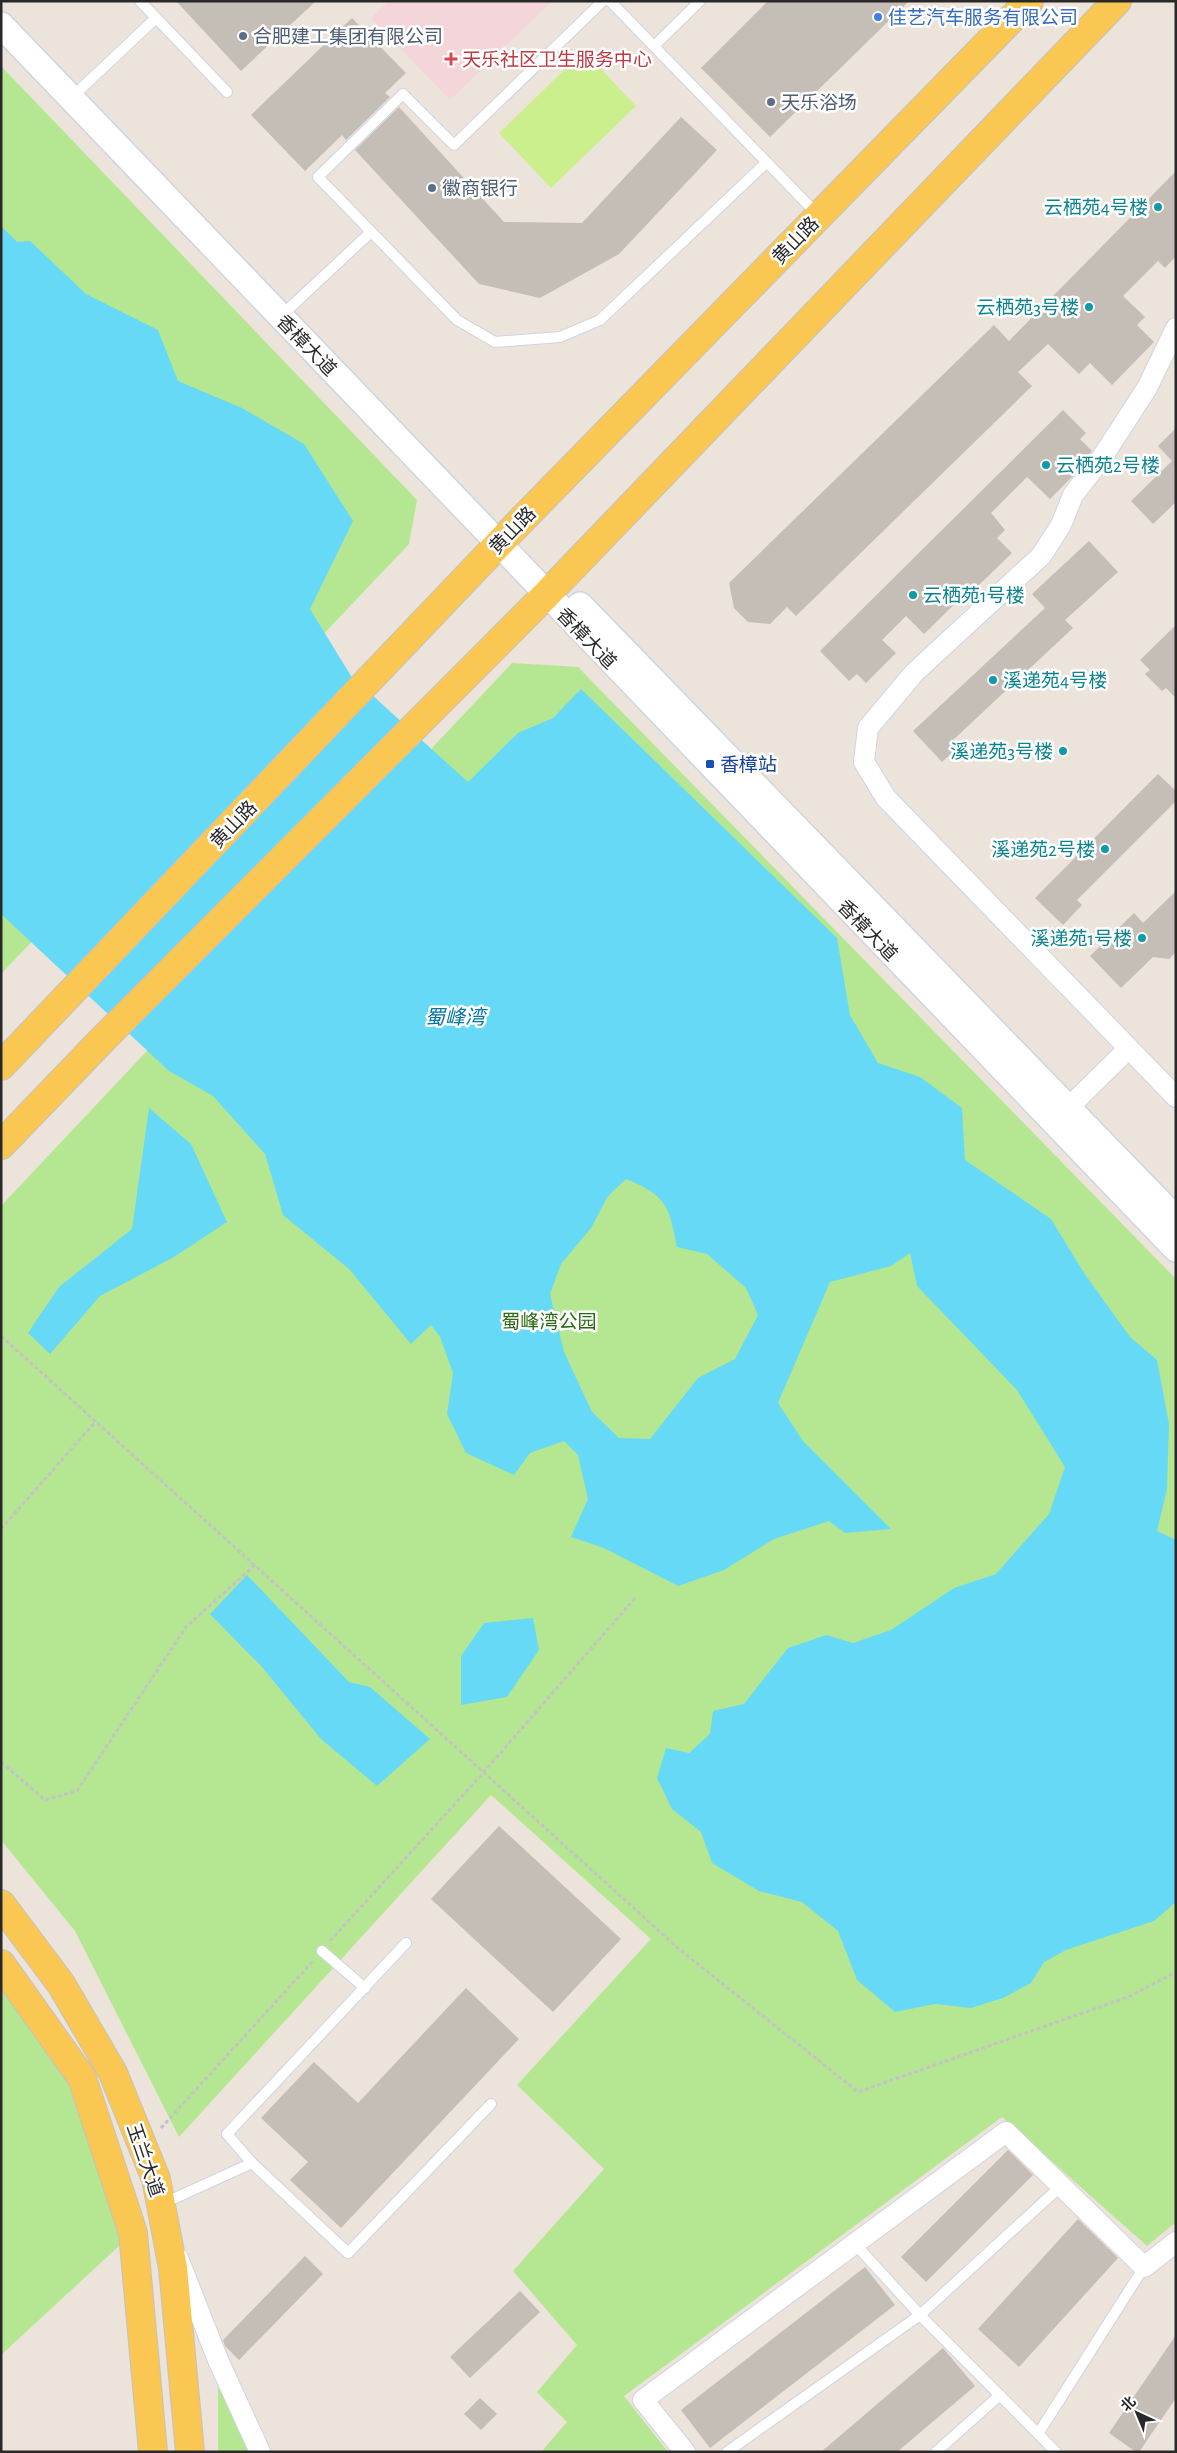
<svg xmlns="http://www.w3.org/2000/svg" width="1177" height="2453" viewBox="0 0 1177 2453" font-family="'Alegreya Sans','Noto Sans SC',sans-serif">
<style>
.medical{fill:#f4d6da}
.green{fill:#b5e792}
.pitch{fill:#ccef8d}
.water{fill:#66d9f6;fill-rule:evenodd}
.building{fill:#c4beb6}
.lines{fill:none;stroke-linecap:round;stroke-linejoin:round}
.service-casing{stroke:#cfd4e3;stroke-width:12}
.minor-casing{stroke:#cfd4e3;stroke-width:22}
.tertiary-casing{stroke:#cfd4e3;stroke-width:28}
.primary-casing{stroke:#c3c3c3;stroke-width:30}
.path{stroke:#c3c3c3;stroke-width:3;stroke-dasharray:4 2.5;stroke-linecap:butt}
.service{stroke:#fff;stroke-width:10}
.minor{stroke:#fff;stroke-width:20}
.tertiary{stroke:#fff;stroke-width:25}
.primary{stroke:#f9c752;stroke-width:28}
.shop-dot{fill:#3f7fe0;stroke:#fff;stroke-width:2}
.service-dot{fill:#5c6f8a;stroke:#fff;stroke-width:2}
.health-dot{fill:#e0444e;stroke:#fff;stroke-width:2}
.culture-dot{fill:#0f9aa8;stroke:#fff;stroke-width:2}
.transit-dot{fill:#1a4fb4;stroke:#fff;stroke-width:2}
.labels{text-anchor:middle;stroke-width:5;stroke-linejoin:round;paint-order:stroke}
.shop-label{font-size:19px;fill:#366cbe;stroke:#fff;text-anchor:start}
.service-label{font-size:19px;fill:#4e5e75;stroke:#fff;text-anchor:start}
.health-label{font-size:19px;fill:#be3a42;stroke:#fff;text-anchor:start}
.culture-label{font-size:19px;fill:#0d838f;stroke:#fff;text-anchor:end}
.street-label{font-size:19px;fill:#292929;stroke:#fff}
.transit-label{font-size:19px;fill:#164399;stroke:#fff;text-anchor:start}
.park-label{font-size:19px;fill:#2c6a15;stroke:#fff}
.water-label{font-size:20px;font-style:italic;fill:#0576a1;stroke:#fff}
</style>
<rect width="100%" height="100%" fill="#ece3da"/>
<polygon class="medical" points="389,1 552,1 450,100 371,18"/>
<g class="green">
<polygon points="1,66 417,500 409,544 1,974"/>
<polygon points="512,663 578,667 1176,1279 1176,2222 1147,2246 1002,2117 624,2396 668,2452 541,2452 567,2422 537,2392 577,2345 513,2271 604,2169 517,2085 651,1939 491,1795 179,2137 75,1931 1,1840 1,1206"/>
<polygon points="1,1964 82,2078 133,2233 1,2355"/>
<polygon points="218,2360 260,2452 218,2452"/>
</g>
<polygon class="pitch" points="584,51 636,106 551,188 499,133"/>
<g class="water">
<path d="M1,226L17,242L30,241L86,294L158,330L178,381L242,408L304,444L353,521L310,609L351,676L468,782L518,733L553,718L581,689L837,938L850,1015L878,1063L920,1077L962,1108L965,1160L1051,1219L1084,1273L1130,1337L1157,1360L1169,1424L1167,1489L1157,1531L1176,1540V1902L1154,1921L1066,1950L1044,1962L1031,1983L1003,1998L971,2008L935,2004L895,2012L857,1980L838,1931L802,1902L759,1891L712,1863L701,1832L672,1809L657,1778L666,1748L689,1753L710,1734L713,1711L744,1704L788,1648L826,1635L853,1643L891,1630L954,1588L996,1574L1049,1514L1065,1467L1017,1390L917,1286L910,1253L891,1266L830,1282L778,1403L803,1441L891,1529L845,1533L829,1521L774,1539L724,1570L678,1586L604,1548L571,1537L588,1499L578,1455L564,1441L530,1453L514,1475L466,1453L447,1414L453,1373L440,1337L431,1325L411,1344L349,1269L283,1215L265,1154L213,1096L169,1071L1,914ZM626,1179C667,1196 669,1206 677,1247L707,1254L746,1288L758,1315L735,1359L698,1378L650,1439L619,1438L592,1412L564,1352L550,1294L561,1264L591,1228L608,1196Z"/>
<polygon points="149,1108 191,1144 227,1222 174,1257 100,1296 50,1354 28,1333 59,1287 132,1229"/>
<polygon points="247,1575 349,1682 370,1687 430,1739 377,1786 321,1739 262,1667 210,1614"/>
<polygon points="533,1618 539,1650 507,1697 461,1705 461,1656 484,1623"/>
</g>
<g class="building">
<polygon points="176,1 316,1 241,71"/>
<polygon points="768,1 909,1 770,137 701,68"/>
<polygon points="352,18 406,73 385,93 390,97 346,140 342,135 305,171 251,115"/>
<polygon points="399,107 504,222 582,223 681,117 717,150 619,254 540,298 479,284 355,150"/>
<polygon points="1176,171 1176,256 1165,268 1158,261 1123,296 1145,317 1137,325 1154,342 1112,385 1090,363 1079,374 1048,344 1018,372 1032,386 796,616 787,607 770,624 748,622 734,608 729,583 994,325 1009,341"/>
<polygon points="1063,410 1086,433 1080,439 1092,451 1072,477 1050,499 1027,477 991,513 1005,530 997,538 1012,553 978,586 976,583 924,634 906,616 882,640 896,653 866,683 857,674 849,681 820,651"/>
<polygon points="1176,428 1176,502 1153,524 1131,501 1172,461 1158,446"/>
<polygon points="1089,541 1118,572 1065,620 1073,628 952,741 958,747 942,762 913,731 1045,608 1032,594"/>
<polygon points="1176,625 1176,698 1166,688 1162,691 1145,674 1150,670 1140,660"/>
<polygon points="1158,774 1176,791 1176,801 1077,900 1082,905 1063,925 1035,898"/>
<polygon points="1176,891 1176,952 1169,959 1153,957 1121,988 1090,956 1134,913 1143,923"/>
<polygon points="499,1826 621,1939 553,2012 431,1899"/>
<polygon points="466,1988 519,2039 341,2228 290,2180 308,2162 261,2118 314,2062 358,2103"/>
<polygon points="1008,2150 1033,2175 926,2282 901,2257"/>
<polygon points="1078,2219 1118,2258 1019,2367 978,2329"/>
<polygon points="305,2256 323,2274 239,2360 225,2346 223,2340"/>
<polygon points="865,2267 895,2305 710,2448 681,2410"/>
<polygon points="520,2291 540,2312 470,2378 450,2357"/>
<polygon points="1176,2335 1176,2398 1139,2452 1136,2452 1109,2433"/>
<polygon points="943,2348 975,2386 897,2452 821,2452"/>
<polygon points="480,2398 497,2414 481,2430 464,2414"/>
</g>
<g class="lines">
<g class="service-casing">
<g id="service">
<polyline points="140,1 227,92"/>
<polyline points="603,1 454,145 403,94 318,177 457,320 495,342 560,337 600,320 766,163"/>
<polyline points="610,1 818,215"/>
<polyline points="654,46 700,1"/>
<polyline points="71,98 156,18"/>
<polyline points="281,316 371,232"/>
<polyline points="322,1951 365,1988"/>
<polyline points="252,2163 227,2134 406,1943"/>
<polyline points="162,2204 252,2163 348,2253 491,2104"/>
<polyline points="855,2244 920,2315 1056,2452"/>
<polyline points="1038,2434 1144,2267"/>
<polyline points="727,2452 920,2315 1061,2186"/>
<polyline points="936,2452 1000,2395"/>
</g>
</g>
<g class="minor-casing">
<g id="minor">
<polyline points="1176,328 1147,388 1101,459 1073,495 1061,525 1041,556 914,673 868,728 864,762 886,798 1176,1097"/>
<polyline points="1058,1118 1128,1049"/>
<polyline points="178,2258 218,2360 260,2452"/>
<polyline points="685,2452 643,2400 1006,2132 1144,2267 1176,2242"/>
</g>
</g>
<g class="tertiary-casing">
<g id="tertiary">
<polyline points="1,25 1176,1249"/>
<polyline points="580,605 1176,1219"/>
</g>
</g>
<g class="primary-casing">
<g id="primary">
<polyline points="1,1066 510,532 1029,1"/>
<polyline points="1,1145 105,1037 546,595 1117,1"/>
<polyline points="1,1904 61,1984 113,2073 156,2179 173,2268 190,2452"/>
<polyline points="1,1964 82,2078 133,2233 153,2452"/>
</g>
</g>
<g class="path">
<polyline points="1,1336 679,1949 858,2092 1128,1997 1176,1972"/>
<polyline points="1,1529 96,1421"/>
<polyline points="1,1762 45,1800 77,1791 186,1627 255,1565"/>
<polyline points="330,1941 483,1773 636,1597"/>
<polyline points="161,2128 313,1961"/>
</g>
<use href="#service" class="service"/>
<use href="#minor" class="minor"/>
<use href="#tertiary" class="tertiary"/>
<use href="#primary" class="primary"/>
</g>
<circle class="shop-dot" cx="878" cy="17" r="5"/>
<g class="service-dot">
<circle cx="243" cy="36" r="5"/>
<circle cx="771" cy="102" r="5"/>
<circle cx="432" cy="188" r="5"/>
</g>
<path class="health-dot" d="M448.5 51.5h5v5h5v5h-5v5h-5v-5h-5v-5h5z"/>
<g class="culture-dot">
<circle cx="1158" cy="207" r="5"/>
<circle cx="1089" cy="307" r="5"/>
<circle cx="1046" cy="465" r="5"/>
<circle cx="913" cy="595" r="5"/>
<circle cx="993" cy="680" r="5"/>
<circle cx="1063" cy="751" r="5"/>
<circle cx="1105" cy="849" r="5"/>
<circle cx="1142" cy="938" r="5"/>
</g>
<rect class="transit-dot" x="705" y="759" width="10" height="10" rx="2.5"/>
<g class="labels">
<g class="shop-label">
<text x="888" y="24">佳艺汽车服务有限公司</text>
</g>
<g class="service-label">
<text x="253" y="43">合肥建工集团有限公司</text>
<text x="781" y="109">天乐浴场</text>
<text x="442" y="195">徽商银行</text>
</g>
<g class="health-label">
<text x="462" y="66">天乐社区卫生服务中心</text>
</g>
<g class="culture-label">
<text x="1148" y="214">云栖苑4号楼</text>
<text x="1079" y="314">云栖苑3号楼</text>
<text x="1056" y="472" text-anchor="start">云栖苑2号楼</text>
<text x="923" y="602" text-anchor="start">云栖苑1号楼</text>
<text x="1003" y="687" text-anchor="start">溪递苑4号楼</text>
<text x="1053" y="758">溪递苑3号楼</text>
<text x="1095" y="856">溪递苑2号楼</text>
<text x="1132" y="945">溪递苑1号楼</text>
</g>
<g class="street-label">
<text transform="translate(795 240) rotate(-46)" y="7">黄山路</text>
<text transform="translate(307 345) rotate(46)" y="7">香樟大道</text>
<text transform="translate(512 530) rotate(-46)" y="7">黄山路</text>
<text transform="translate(587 638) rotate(46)" y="7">香樟大道</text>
<text transform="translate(233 824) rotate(-46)" y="7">黄山路</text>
<text transform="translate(868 930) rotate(46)" y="7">香樟大道</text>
<text transform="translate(146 2160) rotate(71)" y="7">玉兰大道</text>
</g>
<g class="transit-label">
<text x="720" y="771">香樟站</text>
</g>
<g class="park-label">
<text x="549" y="1328">蜀峰湾公园</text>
</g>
<g class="water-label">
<text x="455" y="1024">蜀峰湾</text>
</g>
</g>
<rect width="1177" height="2453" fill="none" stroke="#292929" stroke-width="5"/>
<g transform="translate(1137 2413) rotate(316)" stroke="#ffffff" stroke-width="4" paint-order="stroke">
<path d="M0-4L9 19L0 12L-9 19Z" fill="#292929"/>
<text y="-8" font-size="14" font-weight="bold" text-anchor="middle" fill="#292929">北</text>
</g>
</svg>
